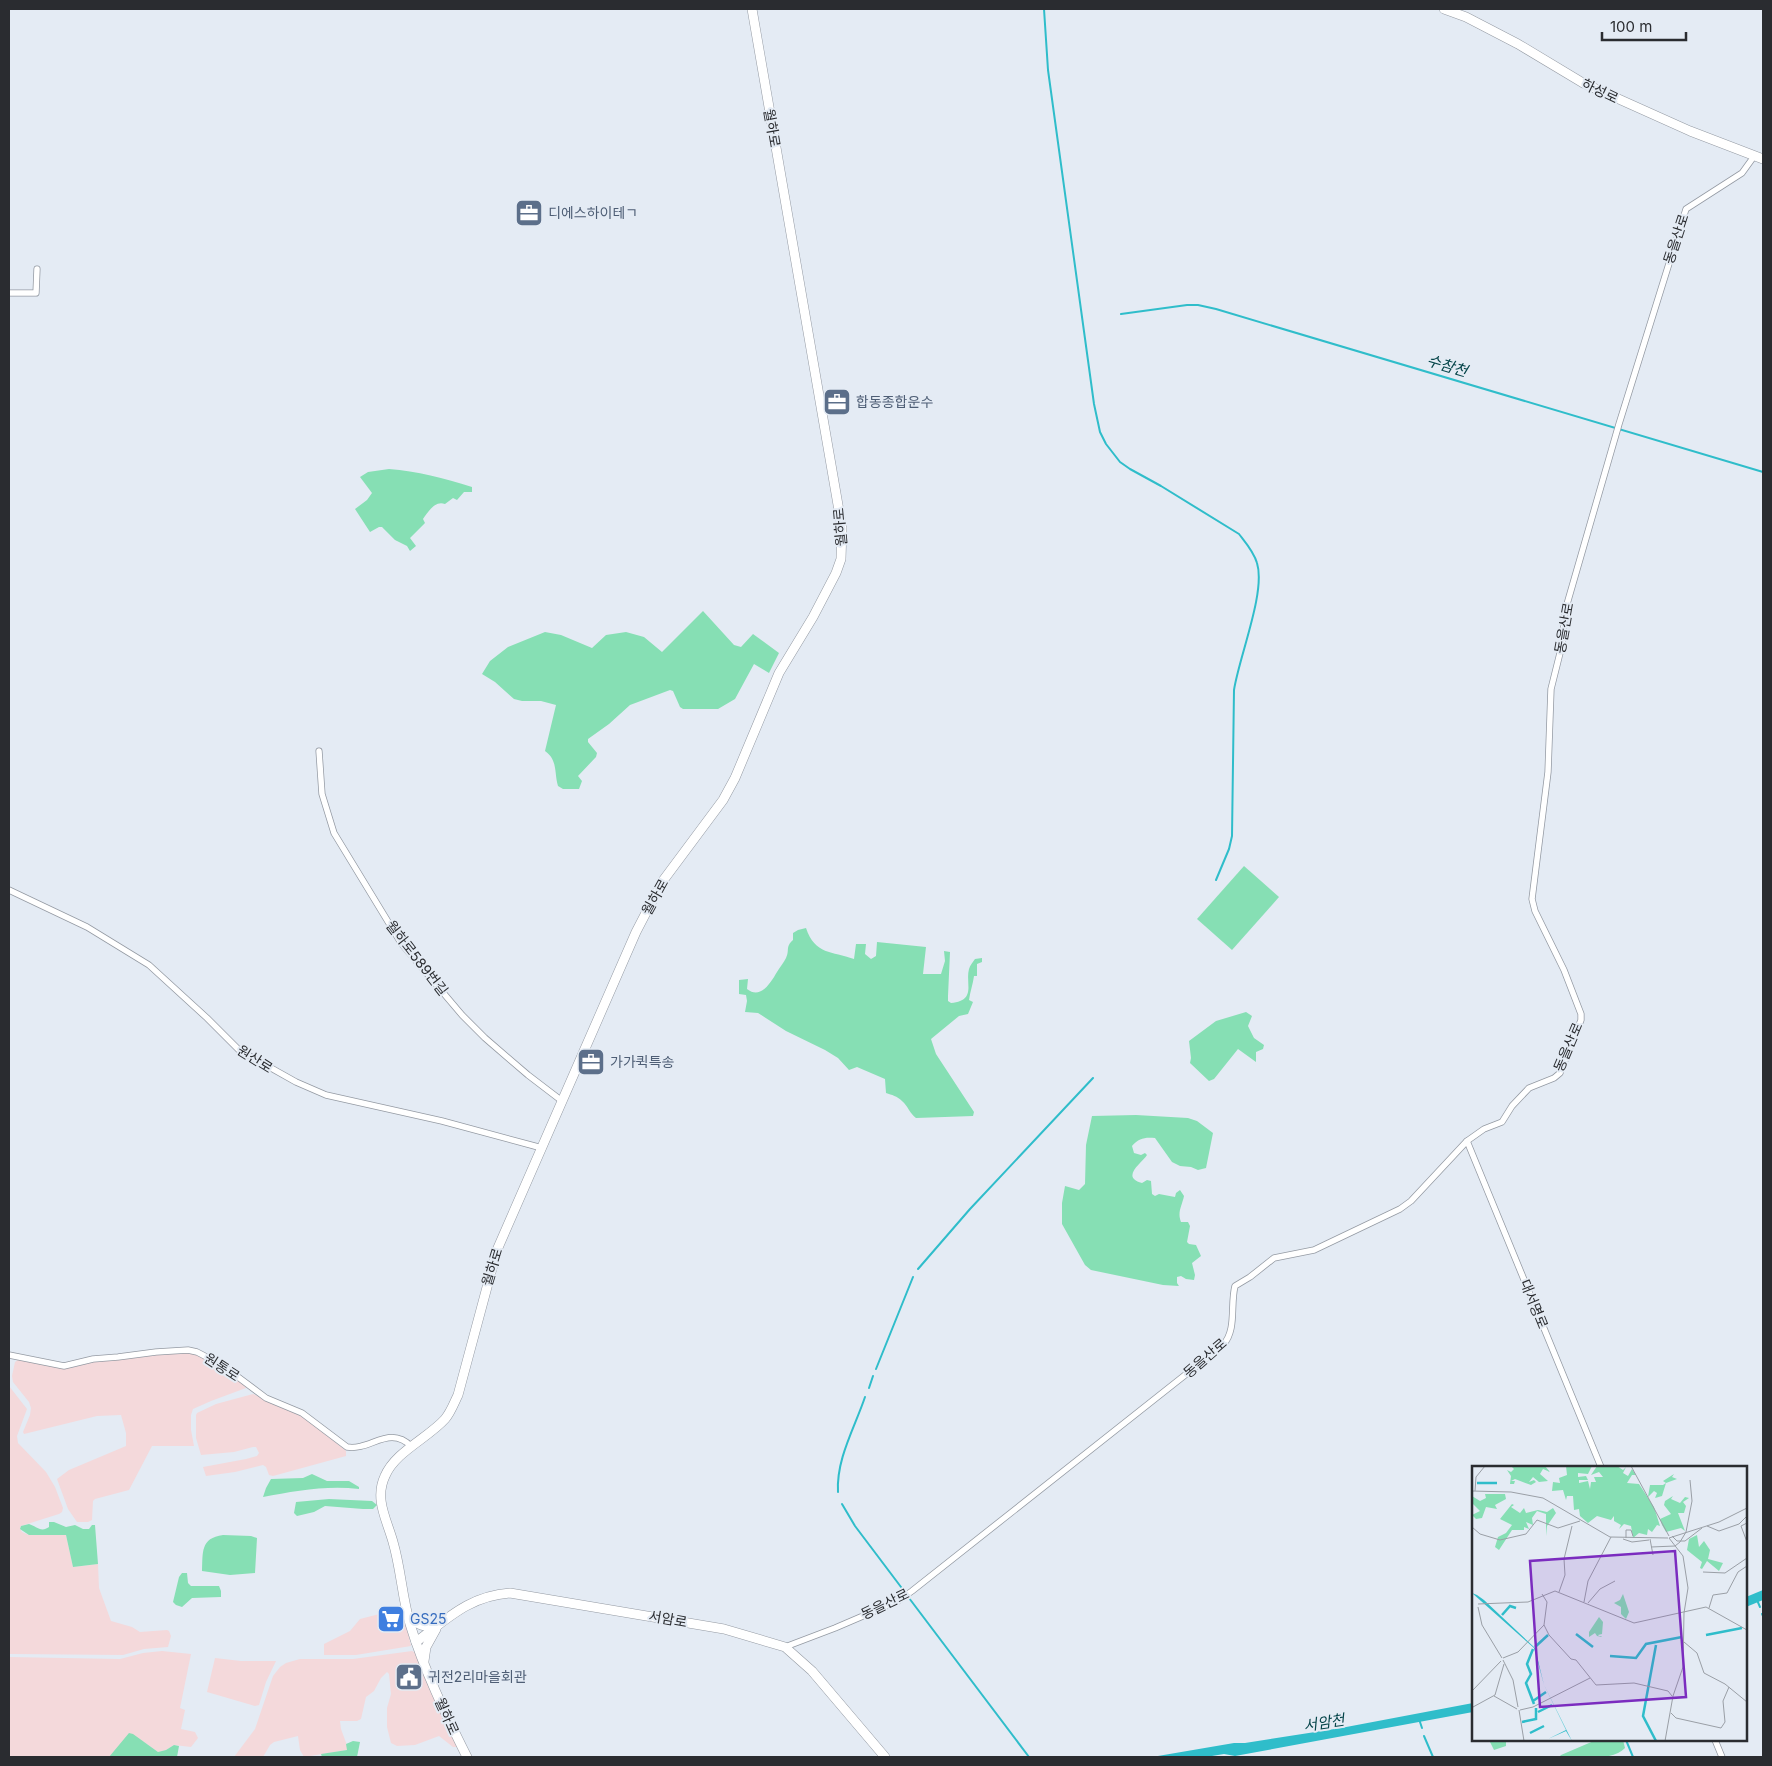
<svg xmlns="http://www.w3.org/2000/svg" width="1772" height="1766" viewBox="0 0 1772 1766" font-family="Inter,'Noto Sans KR',sans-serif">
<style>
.industrial{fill:#f4d9db}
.green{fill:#86dfb4}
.water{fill:#2fbdca}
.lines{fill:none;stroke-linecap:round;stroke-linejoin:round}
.stream{stroke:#2fbdca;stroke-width:2}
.street-casing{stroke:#949aa3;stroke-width:7}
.secondary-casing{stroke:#949aa3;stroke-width:10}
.street{stroke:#fff;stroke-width:5.5}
.secondary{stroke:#fff;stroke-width:9}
.labels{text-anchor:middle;stroke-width:4;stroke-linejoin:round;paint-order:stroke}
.street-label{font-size:14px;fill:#2a2c30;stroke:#e4ebf4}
.service-label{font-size:14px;fill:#4e5e75;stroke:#e4ebf4;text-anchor:start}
.shop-label{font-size:14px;fill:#366cbe;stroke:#e4ebf4;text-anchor:start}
.water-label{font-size:15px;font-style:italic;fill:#06454a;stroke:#e4ebf4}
.inset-river{fill:none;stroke:#2fbdca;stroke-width:2.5}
.inset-road{fill:none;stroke:#9a9fa6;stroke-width:1}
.view{fill:#7b2cbf;fill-opacity:0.15;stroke:#7b2cbf;stroke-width:2.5}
.inset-edge{fill:none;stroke:#2a2c30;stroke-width:2.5}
</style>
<rect width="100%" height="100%" fill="#e4ebf4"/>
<g class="industrial">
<polygon points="170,1352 194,1353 209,1359 246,1385 246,1388 211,1401 193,1409 191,1415 191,1430 194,1446 152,1446 129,1490 95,1499 93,1501 92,1520 88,1522 77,1522 68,1509 57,1479 69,1470 126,1446 126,1433 121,1415 97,1416 24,1434 23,1432 30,1415 31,1408 29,1402 13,1382 12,1376 15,1362 18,1360 70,1368 92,1362"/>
<polygon points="9,1386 27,1409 17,1436 18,1443 46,1472 55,1487 63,1508 62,1512 59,1514 21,1526 20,1528 22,1532 29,1535 66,1535 73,1567 98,1564 99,1588 111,1621 132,1627 140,1632 167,1630 169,1631 171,1636 168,1647 144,1649 123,1655 9,1654"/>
<polygon points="253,1394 300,1414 344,1449 346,1451 346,1456 273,1476 269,1475 266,1467 263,1465 235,1472 206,1476 203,1467 246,1459 257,1456 259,1453 256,1447 253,1447 234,1452 201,1455 196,1438 196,1415 197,1413 216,1404"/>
<polygon points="397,1607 403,1609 411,1646 356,1655 324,1655 324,1644 350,1631 360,1619 391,1611"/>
<polygon points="162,1651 191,1654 180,1708 185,1710 181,1729 195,1732 198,1738 191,1747 174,1745 166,1750 158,1752 144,1742 117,1749 109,1757 9,1757 9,1657 120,1659 143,1653"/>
<polygon points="412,1651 416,1653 457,1747 453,1747 439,1736 415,1745 397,1746 391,1743 387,1727 387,1708 391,1694 389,1674 387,1672 381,1678 374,1691 366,1697 361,1719 357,1721 340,1721 341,1729 348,1748 347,1750 304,1757 300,1750 298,1736 274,1742 270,1745 263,1757 234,1757 255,1729 273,1676 280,1667 286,1663 300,1659 353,1659"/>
<polygon points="215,1658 241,1661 276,1661 266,1682 259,1705 255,1706 207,1692"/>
</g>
<g class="green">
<path d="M389,469C417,471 444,478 472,487V492H464L457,500L453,498L445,504C435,500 428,512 423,519L425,523L410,538L416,546L410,551L407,546L395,540L382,527H379L370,532L355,509L367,500L372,493L360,477L368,472Z"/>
<path d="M703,611L734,645L741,647L753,634L779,653L769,673L754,664L735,699L718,709H683L680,707L673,691L670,690L630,705L609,724L588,739V742L597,753L596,757L578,776L582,781L579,789H563L558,786C554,773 558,760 545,751L556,705L541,701H522L514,699L495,682L482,674L490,661L508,647L545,632L561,635L592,648L606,635L626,632L644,637L662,652Z"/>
<polygon points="1244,866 1279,897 1232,950 1197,919"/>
<path d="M806,928C815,955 832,951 854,959L856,944H866L865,954L871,959L876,956L877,942L926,947L923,974H941L945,961L944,951L950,952L948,996V1001L951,1003C977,1000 965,984 969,969C970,965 973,962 975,959L982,958V962L977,964V976H974C973,984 970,992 969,1000L973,1002L968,1014L959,1016L931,1039L936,1054L974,1112L973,1116L916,1118C910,1114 908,1106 902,1101C897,1096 892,1095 886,1093L885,1079L857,1067L849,1070L838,1058L825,1050L786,1031L758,1013L745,1012L747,1001L746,995L739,994V980L748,979L747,989C761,1000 771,982 777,972C780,967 784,962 786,958C790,950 785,947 793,940V933L798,930Z"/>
<polygon points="1246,1012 1252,1016 1248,1026 1254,1038 1264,1045 1263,1049 1256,1052 1256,1062 1238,1049 1214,1079 1209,1081 1190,1063 1191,1058 1189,1041 1216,1021"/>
<path d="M1136,1115L1188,1118L1197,1121L1213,1133L1206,1168L1198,1170L1191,1167L1180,1166L1172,1162L1155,1138C1145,1137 1139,1138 1132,1146L1134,1153L1141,1155L1145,1153L1147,1155C1142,1163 1120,1177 1142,1183L1147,1180L1151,1181L1152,1194L1155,1196L1159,1194L1175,1197L1176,1193L1180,1190L1184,1196C1182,1206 1177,1212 1181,1222H1188L1190,1226L1187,1242L1189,1244L1196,1245L1201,1256L1192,1263L1195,1275L1194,1280L1186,1279L1181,1276L1177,1277V1283L1179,1286L1163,1285L1091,1270L1085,1265L1062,1224V1203L1065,1186L1079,1190L1085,1184L1086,1145L1092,1116Z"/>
<path d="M312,1474L327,1481H349L359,1487V1489C327,1485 294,1491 263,1497L266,1488L271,1479L303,1478Z"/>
<polygon points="329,1499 372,1501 377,1505 373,1509 363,1509 325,1506 314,1512 297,1516 294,1513 296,1502"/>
<path d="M49,1522H54L66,1527L75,1525L83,1529H89L92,1525H95L98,1564L73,1567L66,1535H29L20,1529L21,1526L29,1524C36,1526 41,1533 49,1527Z"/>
<path d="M223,1535L251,1536L257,1538L255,1573L230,1575L202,1571C203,1553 200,1538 223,1535Z"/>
<polygon points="182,1573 187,1573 188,1583 191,1586 219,1586 221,1591 221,1597 192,1598 182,1607 176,1605 173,1602 179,1577"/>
<polygon points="129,1733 133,1734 158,1752 166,1750 174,1745 179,1746 177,1757 109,1757"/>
<polygon points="1489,1740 1506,1740 1506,1746 1494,1750"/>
<path d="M1596,1740H1623L1625,1748C1612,1762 1577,1757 1559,1757L1561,1755Z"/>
<polygon points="353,1741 360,1742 357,1757 322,1757 321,1754 347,1750 346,1744"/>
</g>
<g class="water">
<polygon points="1763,1590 1763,1600 1746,1607 1746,1597"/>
<polygon points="1473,1703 1473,1712 1235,1756 1224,1754 1206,1757 1152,1757 1234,1743 1245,1743 1341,1728"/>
</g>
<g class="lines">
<g class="stream">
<path d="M1044,9L1048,70L1094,404L1100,432L1106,444L1120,462L1130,469L1161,486L1239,534C1246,543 1254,552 1257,563C1266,592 1239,657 1234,690L1232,836L1229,849L1216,880"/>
<polyline points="1121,314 1187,305 1198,305 1216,309 1763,472"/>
<polyline points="918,1269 970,1209 1093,1078"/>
<polyline points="876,1369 913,1277"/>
<polyline points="869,1388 873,1376"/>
<path d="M838,1492C836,1459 855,1427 865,1397"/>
<polyline points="842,1504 855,1526 904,1591"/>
<polyline points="909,1598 1029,1757"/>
<polyline points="1757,1600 1760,1607"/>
<polyline points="1762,1614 1763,1616"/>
<polyline points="1419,1719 1422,1728"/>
<polyline points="1424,1736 1433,1757"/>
<polyline points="1626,1740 1633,1757"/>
</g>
<g class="street-casing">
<g id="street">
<polyline points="9,293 36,293 37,269"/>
<polyline points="319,751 322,794 334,833 401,943 462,1015 485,1038 528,1075 562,1101"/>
<polyline points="9,890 87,927 149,965 207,1018 239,1050 296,1082 326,1095 442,1121 542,1148"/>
<polyline points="1467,1141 1601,1467"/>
<path d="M9,1355L64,1366L93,1359L118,1357L156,1352L188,1350L197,1352L222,1365L266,1398L302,1413L347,1447C371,1451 389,1424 412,1447"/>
<path d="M785,1647L835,1628L898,1601L912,1591L1223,1345C1237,1330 1230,1305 1235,1286L1250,1277L1274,1258L1314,1250L1400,1209L1411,1201L1467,1141L1484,1129L1502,1122L1512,1106L1529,1088L1554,1078L1560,1073L1581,1020V1014L1564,970L1535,911L1532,899L1548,772L1551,689L1562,645L1565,611L1619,424L1686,209L1742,173L1755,155"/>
<polyline points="1715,1740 1722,1757"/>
</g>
</g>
<g class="secondary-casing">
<g id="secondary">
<polyline points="1444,9 1466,17 1518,44 1583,83 1690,131 1763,159"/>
<path d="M409,1616C418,1626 424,1627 437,1626"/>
<path d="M416,1642C447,1619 469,1596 510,1593L724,1629L785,1647L812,1671L885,1757"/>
<polyline points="424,1661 426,1647 436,1629"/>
<path d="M467,1757C446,1715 424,1670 410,1624C402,1597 401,1569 393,1542C387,1520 374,1499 385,1476C395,1452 428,1438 445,1419C451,1412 454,1403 458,1395L497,1250L636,932L662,882L723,800L735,778L779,673L813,617L836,573L841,559L842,528L752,9"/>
</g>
</g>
<use href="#street" class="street"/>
<use href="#secondary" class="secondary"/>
</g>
<defs>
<g id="office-square" transform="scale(1.4375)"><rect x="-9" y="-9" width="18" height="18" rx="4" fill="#5c6f8a" stroke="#e4ebf4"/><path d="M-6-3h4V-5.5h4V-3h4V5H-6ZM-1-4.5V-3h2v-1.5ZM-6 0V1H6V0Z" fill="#fff"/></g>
<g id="supermarket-square" transform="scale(1.4375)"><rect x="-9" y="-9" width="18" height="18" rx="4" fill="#3f7fe0" stroke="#e4ebf4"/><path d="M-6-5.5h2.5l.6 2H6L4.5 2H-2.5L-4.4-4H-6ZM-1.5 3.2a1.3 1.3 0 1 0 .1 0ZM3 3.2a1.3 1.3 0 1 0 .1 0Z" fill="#fff"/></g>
<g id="civic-square" transform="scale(1.4375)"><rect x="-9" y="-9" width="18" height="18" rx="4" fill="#5c6f8a" stroke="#e4ebf4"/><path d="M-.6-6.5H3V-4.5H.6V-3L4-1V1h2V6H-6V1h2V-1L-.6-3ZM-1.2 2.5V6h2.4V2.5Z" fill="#fff"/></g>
</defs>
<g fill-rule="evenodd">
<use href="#office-square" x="529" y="213"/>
<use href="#office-square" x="837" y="402"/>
<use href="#office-square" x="591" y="1062"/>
<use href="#supermarket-square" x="391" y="1619"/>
<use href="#civic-square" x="409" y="1677"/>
</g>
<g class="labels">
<g class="street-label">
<text transform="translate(1600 91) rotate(25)" y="5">하성로</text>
<text transform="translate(772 128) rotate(80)" y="5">월하로</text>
<text transform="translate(1676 239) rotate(-72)" y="5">동을산로</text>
<text transform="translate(840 527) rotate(-95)" y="5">월하로</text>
<text transform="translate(1564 628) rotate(-80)" y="5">동을산로</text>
<text transform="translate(655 897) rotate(-61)" y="5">월하로</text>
<text transform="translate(417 958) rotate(52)" y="5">월하로589번길</text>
<text transform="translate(1568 1047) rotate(-67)" y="5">동을산로</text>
<text transform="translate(255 1059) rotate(32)" y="5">원산로</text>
<text transform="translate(492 1267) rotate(-73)" y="5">월하로</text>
<text transform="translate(1534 1304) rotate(68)" y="5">대서명로</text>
<text transform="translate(1205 1358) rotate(-41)" y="5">동을산로</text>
<text transform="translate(222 1367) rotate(33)" y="5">원통로</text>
<text transform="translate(885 1604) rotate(-26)" y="5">동을산로</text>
<text transform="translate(668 1619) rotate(10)" y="5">서암로</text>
<text transform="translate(447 1716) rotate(66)" y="5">월하로</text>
</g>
<g class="service-label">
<text x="548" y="218">디에스하이테ㄱ</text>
<text x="856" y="407">합동종합운수</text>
<text x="610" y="1067">가가퀵특송</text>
<text x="428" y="1682">귀전2리마을회관</text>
</g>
<g class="shop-label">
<text x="410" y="1624">GS25</text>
</g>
<g class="water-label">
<text transform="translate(1447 366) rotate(17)" y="5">수참천</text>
<text transform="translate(1324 1723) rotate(-9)" y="5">서암천</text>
</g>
</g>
<g transform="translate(1472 1466)">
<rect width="275" height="275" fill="#e4ebf4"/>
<path d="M39,0H73L78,6L71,3L68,8L76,15L67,16L61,11L57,16L62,14L64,16L59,19L43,13L39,15H43L42,18H38L39,10L35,4L39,6L42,3ZM94,0H120L116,8L106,7V11L114,10L116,14H107V17L116,15L118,23L119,16H124L122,11H131L127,6L119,9L125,0H145L151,4L154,1L151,7L156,10L160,3L164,9H160L155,17L167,18L182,41L188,60L185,59L180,66L176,63L175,69L167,67L161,72L159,60L152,58L147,63L149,59L142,55V50L139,54L125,50L116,57L108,50L107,43L102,44L101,30H95L94,34L91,24L80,25L81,16L88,17L87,12L95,9ZM202,8L200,11L205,13L194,17L190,30L183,32L185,27L182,25L176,31L178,19H191L194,17L191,15ZM13,28H33L34,33L23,39L25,43L14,41L10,52L4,53L0,49L8,45L0,37V30L8,35L14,32ZM201,30L199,33L208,37L213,31L217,32L211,36L214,40L212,47H206L213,65L209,62L194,66L190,59L188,53L199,48L192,39L193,35ZM40,38L42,39L39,41L48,47L52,42L54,47L66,44L75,46L81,42L84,47L75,60L74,70V48L65,45L60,52L61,59L54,56L57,63L52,61V64H40L27,84L23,81L26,71L34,67L40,59L28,53ZM225,69L227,81L232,75L238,84L236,93L251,97L247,105L235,95L230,103L228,102L230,96L215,84L217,73ZM151,128L157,146L154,153L149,148V141L142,137L148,134ZM127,151L131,156L130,168L126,169L127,170H129L130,171L125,170L123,167L117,171V166Z" fill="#86dfb4"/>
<path d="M0,127L5,129L12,134L63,182L72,219L100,275L94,265L76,273L53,274L76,273L94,264L72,219L62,182Z" fill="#2fbdca"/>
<path class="inset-river" d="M5,17H25M30,149L38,140L44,142M104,168L121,181M234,169L270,162M63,181L76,169M61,183L55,198L59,208L54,217L62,238M138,190L164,192L174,178L210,171M61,235L74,226M66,246L80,239M50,256L64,253V242M58,267L72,260M184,275L171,250L184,179"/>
<path class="inset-road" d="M159,0L197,70M0,25L39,26L71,32L138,71L196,72M3,25L4,11L13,0M275,57L269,60L275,76M235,60L247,65L267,58L275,50M0,61L8,68L28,74L54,68L65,54L86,62L108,55M200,70L205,75H213L230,62M154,72V64H159L161,70M151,73L160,76L177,74M178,73L181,89M208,76L214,66L220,35L218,14M179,81L203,80L208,76M231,106L253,107L275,92M87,126L93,109L92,93L100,60M112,136L116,115L139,71M116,137L128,123L143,115M6,138L56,136L83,125L162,157L234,141L275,164M6,141L10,159L30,192M237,142L241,129L255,127L266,106L275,100M72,159L77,169L99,193L104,194L124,219L162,217L196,225L200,230M212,176L225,187L232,207L253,218L275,236M31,192L46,186L72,159L75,136L70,128M31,194L41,214L46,241M0,225L29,195M22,230L45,243M1,241L23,229L32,198M47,244L52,275M48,244L61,241L118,212M199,247L204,252L249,262L253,256L251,235L257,221M193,275L201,230L211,201L212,147L216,122L211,90L197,72L247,56L275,42"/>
<path class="view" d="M203,85L214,231L68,241L58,95Z"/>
<rect width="275" height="275" class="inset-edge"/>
</g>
<rect width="1772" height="1766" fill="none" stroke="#2a2c30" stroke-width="20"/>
<path d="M1602 32v8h84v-8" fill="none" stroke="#2a2c30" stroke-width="2.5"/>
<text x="1610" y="32" font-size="15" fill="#2a2c30" stroke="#e4ebf4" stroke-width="4" paint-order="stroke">100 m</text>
</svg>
